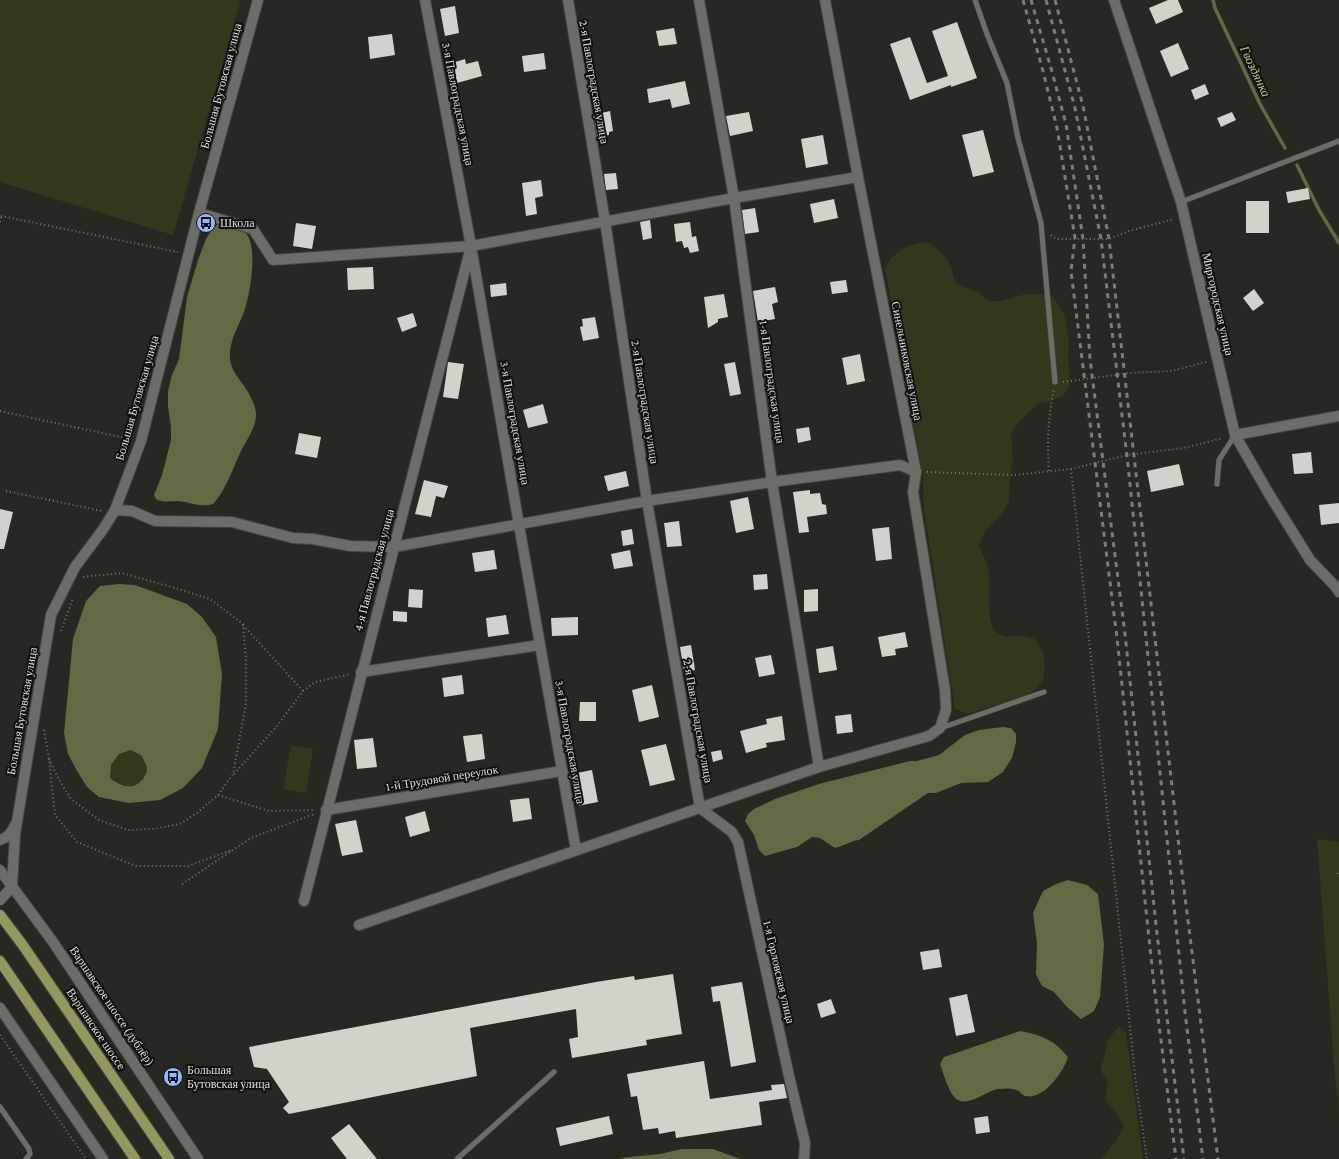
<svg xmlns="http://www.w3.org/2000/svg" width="1339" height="1159" viewBox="0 0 1339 1159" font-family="'Crimson Pro',serif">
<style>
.green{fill:#34371c}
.water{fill:#646944;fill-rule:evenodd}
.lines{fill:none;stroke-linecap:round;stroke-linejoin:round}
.stream{stroke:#646944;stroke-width:3.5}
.building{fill:#d1d2ca}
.lane-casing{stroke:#464741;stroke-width:6}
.street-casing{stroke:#464741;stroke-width:12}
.secondary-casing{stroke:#464741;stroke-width:12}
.primary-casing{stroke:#464741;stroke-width:12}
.path{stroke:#767772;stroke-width:2;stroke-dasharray:1 3;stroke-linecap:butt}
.lane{stroke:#6c6d66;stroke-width:5}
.street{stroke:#6c6d66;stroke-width:10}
.secondary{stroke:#6c6d66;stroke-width:10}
.primary{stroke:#92985e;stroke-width:10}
.rail{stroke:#7c7d78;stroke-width:3;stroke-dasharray:5 5;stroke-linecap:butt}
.labels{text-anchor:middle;stroke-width:4;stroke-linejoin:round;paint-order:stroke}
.street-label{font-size:12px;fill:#dedfdb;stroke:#10100e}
.poi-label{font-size:12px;fill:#dedfdb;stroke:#10100e;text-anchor:start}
.water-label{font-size:13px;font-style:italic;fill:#bec687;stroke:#10100e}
</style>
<rect width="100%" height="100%" fill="#272822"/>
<g class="green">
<polygon points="0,0 241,0 173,235 3,183 0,181"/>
<path d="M927,242C946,253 951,262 955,283L978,292L988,301H1001L1025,294H1039L1051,295L1059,305L1065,316L1069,343L1068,357L1070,386L1063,396L1050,401L1037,404L1018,423L1011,434L1013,461L1010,475L1009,501L1002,514L984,533L979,546C983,554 987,563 989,572C991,588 984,626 999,634C1007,639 1016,635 1024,636C1028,636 1032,638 1036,640L1043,652L1045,666L1043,680L1035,690L1023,697L967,714L955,709L924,510L923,475L885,268C896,249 906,245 927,242Z"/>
<polygon points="291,745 313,749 306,793 283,789"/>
<path d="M131,750L142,756C143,759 146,764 147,768C147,773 145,776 142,780C132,791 121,785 110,778V765L119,754Z"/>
<polygon points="1317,839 1339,842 1339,1112 1335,1077"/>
<polygon points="1119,1026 1126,1033 1143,1159 1102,1159 1105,1154 1117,1140 1124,1126 1116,1112 1105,1100 1108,1084 1101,1070 1108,1040"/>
</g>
<g class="water">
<path d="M217,225C224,225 240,227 245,232C259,245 250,295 244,312C239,325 231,338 230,352C228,374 245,381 252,400C254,404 256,410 256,414C256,428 247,439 241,451C233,468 226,490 213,504C201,508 190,502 178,501C170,501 163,503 156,499L154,495L162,475L171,440V427L168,407V391L172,375L179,359L187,297L198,260L206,239L212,229Z"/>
<path d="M119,584L135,585L187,604L202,617L216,637L222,674L218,729L202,768L183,788L160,800L129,803L99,797L87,787L77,771L68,754L64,733L73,639L86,601L100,586ZM131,750L142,756C143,759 146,764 147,768C147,773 145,776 142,780C132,791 121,786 110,778L111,765L119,754Z"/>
<path d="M1003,727L1011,728L1016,734V742L1012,758L1003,772L988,782L961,783L936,793H928L859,840C850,841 844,846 835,848L820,838L812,837L797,847L765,856L759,850L754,835L745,821L748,814L754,809L775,799L819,784L910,761H917L939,755L965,735L979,730Z"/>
<polygon points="1068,880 1087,885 1098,894 1104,945 1100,997 1094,1011 1081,1019 1067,1007 1054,992 1042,986 1036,974 1037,943 1033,913 1043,891 1056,884"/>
<path d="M1020,1031C1042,1035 1054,1040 1068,1057C1064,1071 1044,1100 1026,1096C1023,1096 1021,1093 1019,1091C1012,1088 1005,1088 998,1089C986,1091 973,1104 960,1101C949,1097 944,1074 940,1064L944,1057Z"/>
<polygon points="682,1149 713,1149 740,1159 620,1159 628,1157 660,1154"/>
</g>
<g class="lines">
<g class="stream">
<polyline points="1213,0 1215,8 1260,104 1285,148"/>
<polyline points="1297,165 1319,210 1339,243"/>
</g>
</g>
<g class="building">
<polygon points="1168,0 1178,0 1183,12 1156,24 1149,8"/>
<polygon points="455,6 459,33 445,36 440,9"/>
<polygon points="957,22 977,78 951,87 951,85 910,100 890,44 910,37 927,83 948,76 932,31"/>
<polygon points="674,28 677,44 659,46 656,31"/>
<polygon points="392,34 395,55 370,59 368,37"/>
<polygon points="1178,43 1189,69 1171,77 1160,51"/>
<polygon points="544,53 546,69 524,72 522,56"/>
<polygon points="465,59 466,64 478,61 482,76 457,83 452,63"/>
<polygon points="685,81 690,104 672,108 670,99 649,103 647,89"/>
<polygon points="1205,84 1209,94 1195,100 1191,90"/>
<polygon points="610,111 613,131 609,132 609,135 597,136 594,115"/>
<polygon points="749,112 753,131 730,136 726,116"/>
<polygon points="1232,112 1236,120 1221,127 1217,118"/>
<polygon points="983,130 994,172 973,177 962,135"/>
<polygon points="823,135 828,164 806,168 801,139"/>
<polygon points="616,173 618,189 606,190 604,174"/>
<polygon points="541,180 543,196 535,198 537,214 526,216 522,183"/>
<polygon points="1308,188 1310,199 1288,203 1286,192"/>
<polygon points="834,199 838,218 814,223 810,204"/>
<rect x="1246" y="201" width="23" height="32"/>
<polygon points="755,208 759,232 745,234 742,210"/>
<polygon points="650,220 652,238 643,240 640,222"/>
<polygon points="690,222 692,237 696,236 699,251 690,253 688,247 684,248 682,241 676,242 674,224"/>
<polygon points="296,223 316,226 312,249 293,246"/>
<polygon points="373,267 374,289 348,290 347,268"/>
<polygon points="846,280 848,292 832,294 830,282"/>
<polygon points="506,283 507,295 491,297 490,285"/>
<polygon points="775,287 778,302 772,304 775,319 758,322 753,291"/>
<polygon points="1254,289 1264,303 1253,311 1243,298"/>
<polygon points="724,294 728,317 718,319 718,322 708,328 704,297"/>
<polygon points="413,313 417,326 402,332 397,318"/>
<polygon points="595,317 599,338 583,341 580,327 583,326 582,319"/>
<polygon points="860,354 865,381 847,385 842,358"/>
<polygon points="448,362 464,364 458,399 443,397"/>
<polygon points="735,362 741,394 730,396 724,364"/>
<polygon points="543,404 548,423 528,428 523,410"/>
<polygon points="809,427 811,440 798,443 796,429"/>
<polygon points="299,433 321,437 317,458 295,454"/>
<polygon points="1311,452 1313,473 1294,474 1292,454"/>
<polygon points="1179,464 1184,485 1151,492 1147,471"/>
<polygon points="626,471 629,486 608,491 604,476"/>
<polygon points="424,480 448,486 444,498 436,496 431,517 415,514"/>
<polygon points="810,490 810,494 820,493 822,504 826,505 827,514 807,517 809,532 799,533 793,492"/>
<polygon points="748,497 754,529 736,533 730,501"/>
<polygon points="1339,503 1339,523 1321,525 1319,505"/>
<polygon points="0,509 13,512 4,549 0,549"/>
<polygon points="679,521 682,546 667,547 664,523"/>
<polygon points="889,527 892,559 876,561 872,529"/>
<polygon points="632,529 634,544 623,546 621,531"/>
<polygon points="494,550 497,569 475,572 472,553"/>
<polygon points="630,550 633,566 614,569 611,554"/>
<polygon points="767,574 768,589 754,590 753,575"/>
<polygon points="409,589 423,590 422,608 408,607"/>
<polygon points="818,589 818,611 804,612 804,590"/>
<polygon points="393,611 407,612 407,622 393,621"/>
<polygon points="506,615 509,634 488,637 486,618"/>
<polygon points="578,617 578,635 552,636 551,618"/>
<polygon points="905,632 908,647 895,649 896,655 882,657 878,637"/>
<polygon points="691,645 695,670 684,672 680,647"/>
<polygon points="833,646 837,670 819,673 816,649"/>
<polygon points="771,655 775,674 759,677 755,658"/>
<polygon points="462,675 464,694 444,697 442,678"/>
<polygon points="652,685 659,717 639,722 632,690"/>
<polygon points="580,702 596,702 596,721 579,721"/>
<polygon points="851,714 853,732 837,734 835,716"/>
<polygon points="782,716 785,740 766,743 767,747 746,753 740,731 767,724 766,719"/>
<polygon points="482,734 485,759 467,762 463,736"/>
<polygon points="373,738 377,767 357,769 354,740"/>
<polygon points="666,744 675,780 650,786 641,750"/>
<polygon points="721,750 723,759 713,762 711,752"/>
<polygon points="592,770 598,802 577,806 572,774"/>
<polygon points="529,798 532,819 513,822 510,800"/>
<polygon points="425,811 430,831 410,837 405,817"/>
<polygon points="356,820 363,852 342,856 335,824"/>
<polygon points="939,949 942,967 923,970 920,952"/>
<polygon points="673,974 682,1034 646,1040 647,1045 572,1058 569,1039 578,1037 576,1009 470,1028 477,1076 289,1114 283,1108 289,1102 267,1069 254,1067 249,1047 596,982 634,976 635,980"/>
<polygon points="742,982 756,1062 731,1067 720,1001 713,1002 711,987"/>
<polygon points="967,994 975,1032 956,1036 949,998"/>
<polygon points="831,999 836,1013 821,1018 817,1004"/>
<polygon points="704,1061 710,1099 772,1090 771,1085 784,1084 787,1098 759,1102 762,1125 676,1138 675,1131 659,1134 658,1128 643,1130 637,1096 631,1097 627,1074"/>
<polygon points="609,1116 613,1134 560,1146 556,1128"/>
<polygon points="988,1116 990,1132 976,1134 974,1118"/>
<polygon points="349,1124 377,1159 347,1159 331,1138"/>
</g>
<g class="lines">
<g class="lane-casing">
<g id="lane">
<polyline points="975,0 987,34 1007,83 1018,138 1041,223 1055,382"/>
<polyline points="1181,202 1339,141"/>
<polyline points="1217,484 1219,460 1235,435"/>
<polyline points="941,728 1044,692"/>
<polyline points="0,1107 29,1149 30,1154 26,1159"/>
<polyline points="457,1159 554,1072"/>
</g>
</g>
<g class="street-casing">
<g id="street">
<polyline points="425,0 471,246 519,525 576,850"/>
<polyline points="568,0 605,221 647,501 700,808 732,832 738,842 789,1076 805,1143 804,1159"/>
<polyline points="699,0 734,198 772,482 819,767"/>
<polyline points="1114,0 1181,202 1235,435 1269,494 1310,560 1335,586 1339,592"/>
<polyline points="199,213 253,229 273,260 471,246 734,198 858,177"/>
<polyline points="1235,435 1339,416"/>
<polyline points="115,510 132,511 155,521 232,522 293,538 313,539 350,546 394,547 647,501 772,482 900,465 916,472"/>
<polyline points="361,672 540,645"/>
<polyline points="326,810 562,771"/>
<path d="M304,901C358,683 415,467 470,250"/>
<polyline points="359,925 819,767 929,736 940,728 946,710 945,690 913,492 916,472 858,177 825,0"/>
</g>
</g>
<g class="secondary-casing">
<g id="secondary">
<path d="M0,840C8,838 12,832 15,825"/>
<polyline points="0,870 53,942 198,1159"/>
<polyline points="12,887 15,834 51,615 75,567 104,528 115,510 141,441 199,213 258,0"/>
<polyline points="0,900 12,887"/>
<polyline points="0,1008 103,1159"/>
</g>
</g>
<g class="primary-casing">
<g id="primary">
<polyline points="0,915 22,944 169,1159"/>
<polyline points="0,961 135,1159"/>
</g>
</g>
<g class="path">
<polyline points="1,216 178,252"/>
<polyline points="0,222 1,217"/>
<polyline points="1051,235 1053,237 1059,239 1109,239 1129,231 1174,219"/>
<polyline points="1063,382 1130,373 1172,371 1206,362"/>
<polyline points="0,411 130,439"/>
<polyline points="1071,469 1136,1084 1147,1159"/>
<path d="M1049,471C1047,441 1048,419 1054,389"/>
<polyline points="927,472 1014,475 1071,469 1127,455 1184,448 1223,438"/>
<polyline points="6,491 102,511"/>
<polyline points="243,625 303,691"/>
<polyline points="61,631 73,598"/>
<polyline points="44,730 49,759 55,815 77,842 136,866 188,866 232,850"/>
<polyline points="49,759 57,776 71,799 99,820 128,830 153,829 180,824 197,813 218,795 233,774 246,704 246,659 243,624 210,599 175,588 122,573 82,577"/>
<polyline points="234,774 277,726 303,691 315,682 351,674"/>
<polyline points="218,795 269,811 315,810"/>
<polyline points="1338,873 1339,875"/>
<polyline points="182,884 251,838 314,814"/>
<polyline points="0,1035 86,1159"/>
</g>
<use href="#lane" class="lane"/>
<use href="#street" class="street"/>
<use href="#secondary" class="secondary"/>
<use href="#primary" class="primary"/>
<g class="rail">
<polyline points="1023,0 1043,71 1057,128 1075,238 1071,271 1117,638 1154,985 1176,1159"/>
<polyline points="1031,0 1051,68 1066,124 1083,239 1090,359 1125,634 1157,934 1184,1159"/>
<polyline points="1046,0 1075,108 1101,239 1128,465 1185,1012 1203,1159"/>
<polyline points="1055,0 1083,106 1109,239 1182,873 1218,1159"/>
</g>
</g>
<defs>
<g id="bus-disc" transform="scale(1)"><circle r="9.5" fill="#95b7fd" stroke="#10100e"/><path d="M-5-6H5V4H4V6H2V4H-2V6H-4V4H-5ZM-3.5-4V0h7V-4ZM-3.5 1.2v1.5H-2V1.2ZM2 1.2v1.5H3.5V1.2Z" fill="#111"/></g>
</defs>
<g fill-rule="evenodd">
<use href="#bus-disc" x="206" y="223"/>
<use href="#bus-disc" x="173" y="1077"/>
</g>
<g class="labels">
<g class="street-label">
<text transform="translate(594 82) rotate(80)" y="4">2-я Павлоградская улица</text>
<text transform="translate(221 86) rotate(-75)" y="4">Большая Бутовская улица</text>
<text transform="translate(458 104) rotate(79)" y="4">3-я Павлоградская улица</text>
<text transform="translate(1218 304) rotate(77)" y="4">Миргородская улица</text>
<text transform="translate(907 361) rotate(79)" y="4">Синельниковская улица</text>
<text transform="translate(772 382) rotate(82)" y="4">1-я Павлоградская улица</text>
<text transform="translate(137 398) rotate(-74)" y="4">Большая Бутовская улица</text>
<text transform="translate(645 402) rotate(81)" y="4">2-я Павлоградская улица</text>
<text transform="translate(515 423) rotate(80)" y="4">3-я Павлоградская улица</text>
<text transform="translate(374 570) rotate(-75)" y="4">4-я Павлоградская улица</text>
<text transform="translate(22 711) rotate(-80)" y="4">Большая Бутовская улица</text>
<text transform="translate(698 721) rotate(80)" y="4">2-я Павлоградская улица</text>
<text transform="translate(570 742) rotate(80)" y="4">3-я Павлоградская улица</text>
<text transform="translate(442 778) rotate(-9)" y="4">1-й Трудовой переулок</text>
<text transform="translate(779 972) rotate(77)" y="4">1-я Горловская улица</text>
<text transform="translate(112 1006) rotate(56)" y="4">Варшавское шоссе (дублёр)</text>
<text transform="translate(96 1029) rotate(56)" y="4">Варшавское шоссе</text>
</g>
<g class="poi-label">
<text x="220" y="227">Школа</text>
<text x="187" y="1074">Большая<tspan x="187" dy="14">Бутовская улица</tspan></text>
</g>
<g class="water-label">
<text transform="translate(1256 71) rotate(65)" y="5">Гвоздянка</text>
</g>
</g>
</svg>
